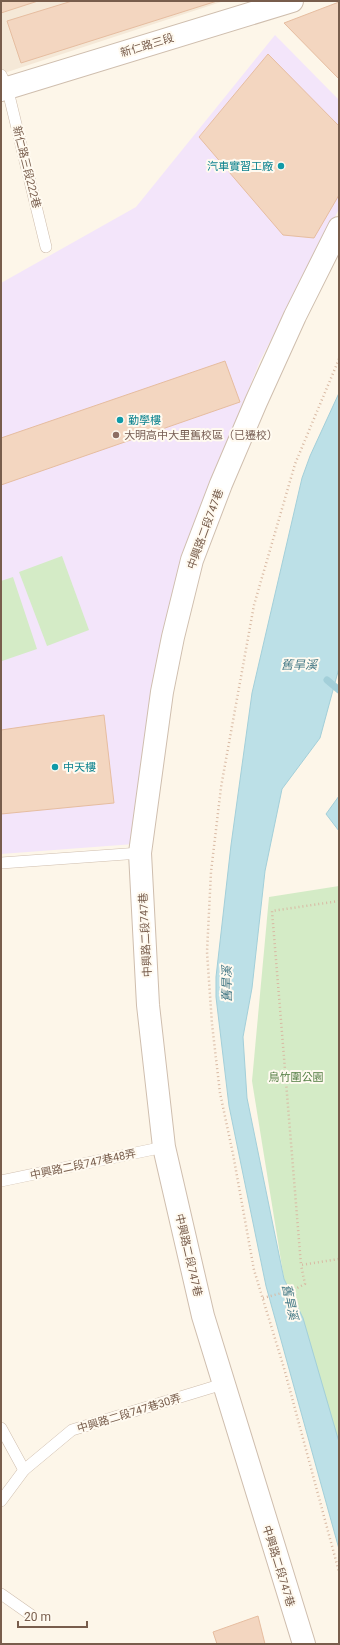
<svg xmlns="http://www.w3.org/2000/svg" width="340" height="1645" viewBox="0 0 340 1645" font-family="Roboto,'Noto Sans TC',sans-serif">
<style>
.residential{fill:#f5e8d7}
.education{fill:#f3e5fa}
.green{fill:#d4ebc6}
.water{fill:#bce0e7;stroke:#a3cfd9}
.lines{fill:none;stroke-linecap:round;stroke-linejoin:round}
.stream{stroke:#a3cfd9;stroke-width:7}
.building{fill:#f3d6c0;stroke:#e6bda0}
.lane-casing{stroke:#cfbeae;stroke-width:12}
.street-casing{stroke:#cfbeae;stroke-width:24}
.path{stroke:#d8b9a3;stroke-width:2.5;stroke-dasharray:1 3;stroke-linecap:butt}
.lane{stroke:#fff;stroke-width:11}
.street{stroke:#fff;stroke-width:22}
.culture-dot{fill:#0f9aa8;stroke:#fffaf0;stroke-width:1.5}
.education-dot{fill:#8d6e63;stroke:#fffaf0;stroke-width:1.5}
.labels{text-anchor:middle;stroke-width:4;stroke-linejoin:round;paint-order:stroke}
.street-label{font-size:11px;fill:#785d4c;stroke:#fffaf0}
.culture-label{font-size:11px;fill:#0d838f;stroke:#fffaf0;text-anchor:start}
.education-label{font-size:11px;fill:#785e54;stroke:#fffaf0;text-anchor:start}
.park-label{font-size:11px;fill:#537e43;stroke:#fffaf0}
.water-label{font-size:12px;font-style:italic;fill:#427784;stroke:#fffaf0}
</style>
<rect width="100%" height="100%" fill="#fdf6e9"/>
<polygon class="residential" points="1,1 224,1 1,74"/>
<polygon class="education" points="275,35 339,100 339,209 260,361 201,509 134,844 1,854 1,283 136,207"/>
<g class="green">
<polygon points="62,556 89,630 47,646 19,572"/>
<polygon points="13,577 37,649 2,661 1,657 1,581"/>
<polygon points="339,886 339,1471 284,1279 252,1081 269,897"/>
</g>
<g class="water">
<polygon points="339,393 339,668 320,738 282,789 265,871 252,988 243,1037 247,1098 284,1279 303,1318 339,1442 339,1549 266,1286 229,1106 216,997 216,977 231,845 252,693 302,478 310,456"/>
<polygon points="339,796 339,831 326,814"/>
</g>
<g class="lines">
<polyline class="stream" points="327,680 339,690"/>
</g>
<g class="building">
<polygon points="1,1 38,1 1,13"/>
<polygon points="72,1 217,1 21,63 7,21"/>
<polygon points="339,2 339,79 284,23"/>
<polygon points="268,54 339,126 339,195 314,238 283,235 199,137"/>
<polygon points="225,361 240,402 1,485 1,438"/>
<polygon points="104,715 114,803 1,814 1,730"/>
<polygon points="258,1616 265,1644 217,1644 213,1632"/>
</g>
<g class="lines">
<g class="lane-casing">
<g id="lane">
<polyline points="1,75 7,87 46,247"/>
<polyline points="1,863 140,853"/>
<polyline points="1,1181 164,1147"/>
<polyline points="1,1428 24,1470"/>
<polyline points="1,1501 24,1470 72,1430 223,1384"/>
<polyline points="1,1594 31,1615"/>
</g>
</g>
<g class="street-casing">
<g id="street">
<polyline points="1,90 292,1"/>
<polyline points="304,1644 203,1316 164,1147 148,1005 140,853 162,692 173,637 192,560 221,484 256,402 295,316 339,228"/>
</g>
</g>
<g class="path">
<polyline points="339,359 295,464 254,605 221,787 211,872 207,952 212,1024 220,1093 233,1154 254,1270 284,1368 339,1572"/>
<polyline points="339,901 272,911 301,1265 339,1259"/>
<polyline points="263,1298 293,1290 305,1284 301,1265"/>
</g>
<use href="#lane" class="lane"/>
<use href="#street" class="street"/>
</g>
<g class="culture-dot">
<circle cx="281" cy="166" r="4"/>
<circle cx="120" cy="420" r="4"/>
<circle cx="55" cy="767" r="4"/>
</g>
<circle class="education-dot" cx="116" cy="435" r="4"/>
<g class="labels">
<g class="street-label">
<text transform="translate(147 45) rotate(-17)" y="4">新仁路三段</text>
<text transform="translate(27 167) rotate(76)" y="4">新仁路三段222巷</text>
<text transform="translate(205 529) rotate(-70)" y="4">中興路二段747巷</text>
<text transform="translate(145 935) rotate(-93)" y="4">中興路二段747巷</text>
<text transform="translate(83 1164) rotate(-12)" y="4">中興路二段747巷48弄</text>
<text transform="translate(189 1255) rotate(77)" y="4">中興路二段747巷</text>
<text transform="translate(129 1413) rotate(-17)" y="4">中興路二段747巷30弄</text>
<text transform="translate(279 1566) rotate(73)" y="4">中興路二段747巷</text>
</g>
<g class="culture-label">
<text x="273" y="170" text-anchor="end">汽車實習工廠</text>
<text x="128" y="424">勤學樓</text>
<text x="63" y="771">中天樓</text>
</g>
<g class="education-label">
<text x="124" y="439">大明高中大里舊校區（已遷校）</text>
</g>
<g class="park-label">
<text x="296" y="1081">鳥竹圍公園</text>
</g>
<g class="water-label">
<text x="299" y="669">舊旱溪</text>
<text transform="translate(227 984) rotate(-90)" y="4">舊旱溪</text>
<text transform="translate(290 1302) rotate(78)" y="4">舊旱溪</text>
</g>
</g>
<rect width="340" height="1645" fill="none" stroke="#785d4c" stroke-width="4"/>
<path d="M18 1621v6h69v-6" fill="none" stroke="#785d4c" stroke-width="2"/>
<text x="24" y="1621" font-size="12" fill="#785d4c" stroke="#fffaf0" stroke-width="3" paint-order="stroke">20 m</text>
</svg>
